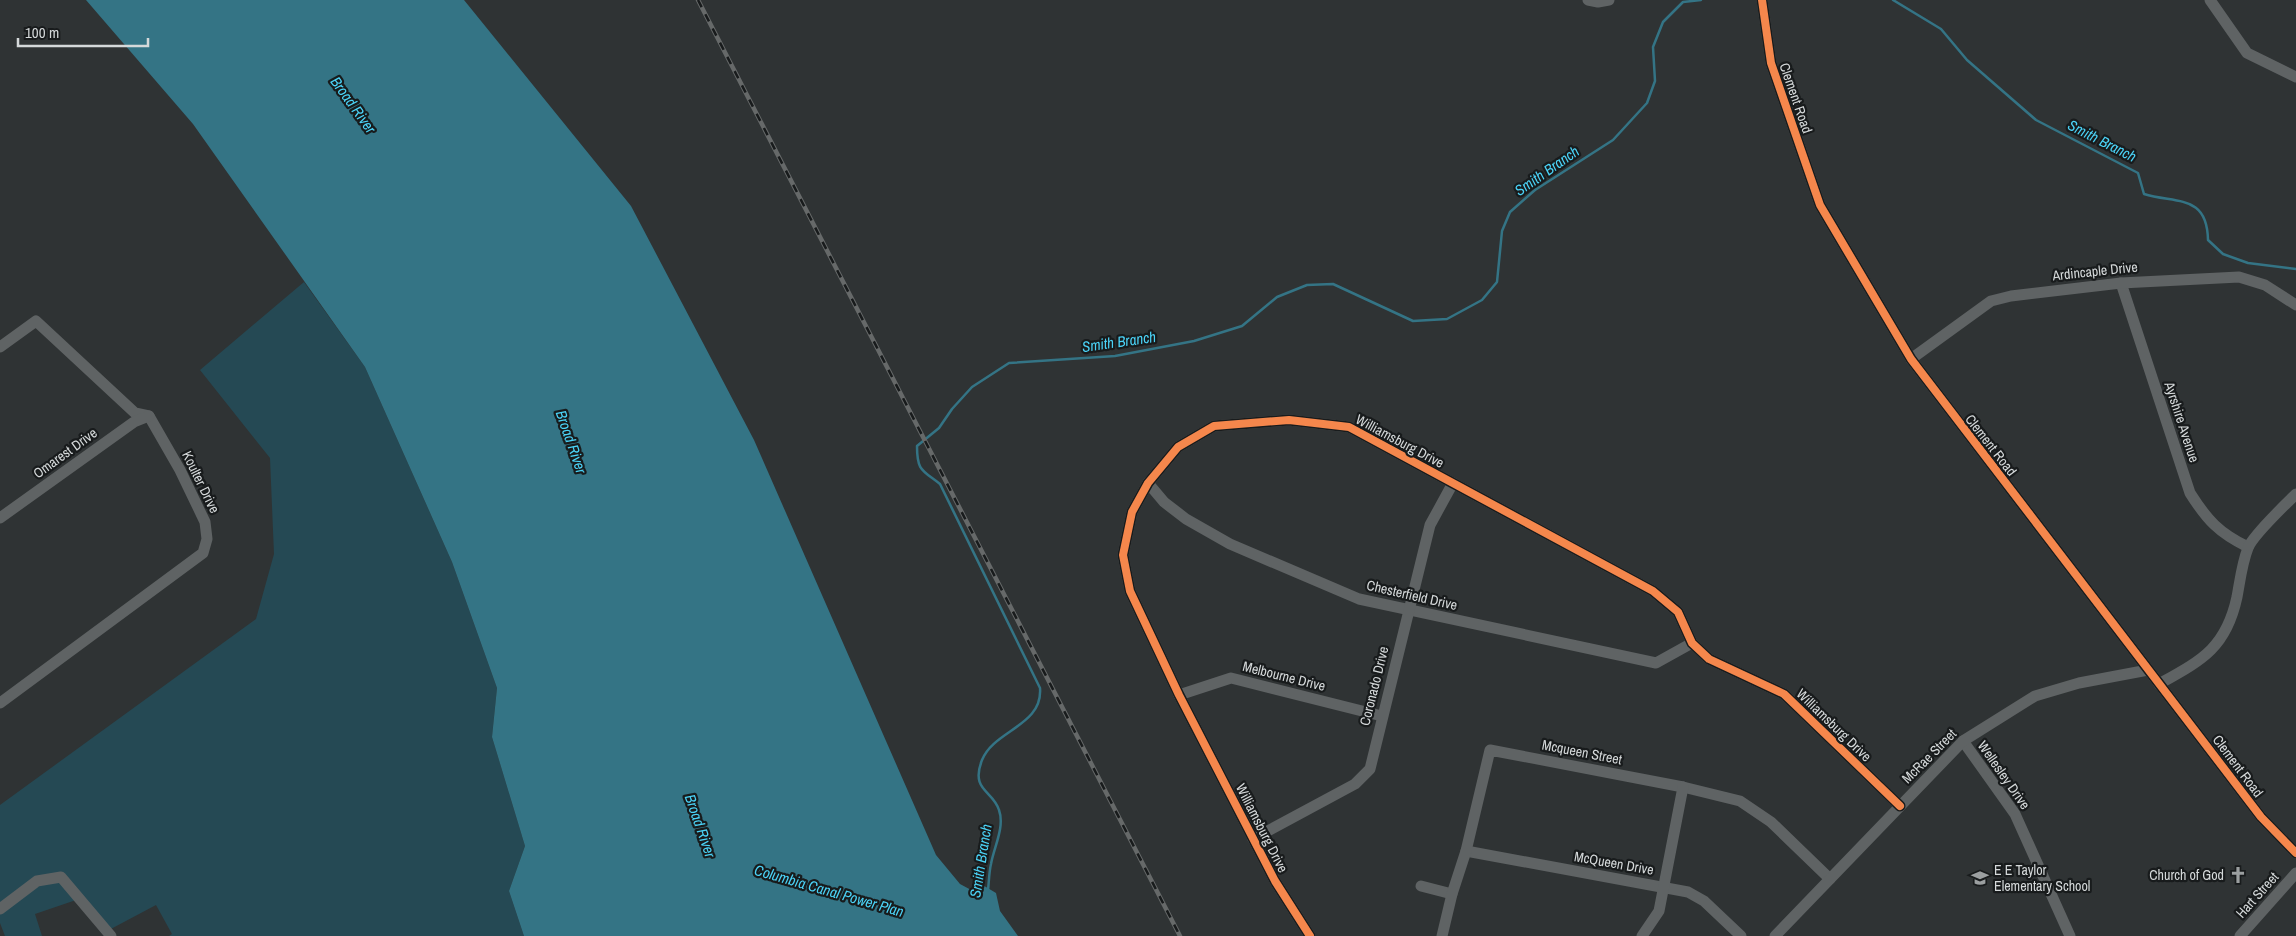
<svg xmlns="http://www.w3.org/2000/svg" width="2296" height="936" viewBox="0 0 2296 936" font-family="'Archivo Narrow',sans-serif">
<style>
.green{fill:#254954}
.water{fill:#347485}
.lines{fill:none;stroke-linecap:round;stroke-linejoin:round}
.stream{stroke:#347485;stroke-width:2.5}
.minor{stroke:#5f6364;stroke-width:11}
.rail-casing{stroke:#666969;stroke-width:4.5}
.rail{stroke:#181b1c;stroke-width:2.5;stroke-dasharray:8;stroke-linecap:butt}
.cycleway-casing{stroke:#181b1c;stroke-width:11}
.cycleway{stroke:#f5874c;stroke-width:8}
.labels{text-anchor:middle;stroke-width:4.5;stroke-linejoin:round;paint-order:stroke}
.street-label{font-size:14px;fill:#d5d9da;stroke:#181b1c}
.poi-label{font-size:14px;fill:#d5d9da;stroke:#181b1c;text-anchor:start}
.water-label{font-size:15px;font-style:italic;fill:#4bd3f7;stroke:#181b1c}
</style>
<rect width="100%" height="100%" fill="#2f3334"/>
<polygon class="green" points="304,282 365,367 452,562 497,688 492,737 525,846 509,891 524,936 169,936 172,934 156,905 107,931 79,899 35,914 42,936 5,936 0,923 0,805 256,619 274,554 270,458 200,370"/>
<polygon class="water" points="86,0 464,0 631,206 754,440 936,855 960,884 973,891 981,884 996,893 1000,911 1018,936 524,936 509,891 525,846 492,737 497,688 452,562 365,367 193,124"/>
<g class="lines">
<g class="stream">
<path d="M1893,0L1941,29L1967,60L2036,120L2138,173L2144,194C2177,204 2207,194 2208,240L2223,254L2248,263L2296,269"/>
<path d="M988,890C989,882 989,872 991,864C994,847 1005,827 999,810C993,790 970,791 982,760C994,730 1043,726 1040,688L940,484C922,470 917,471 917,446L939,428L952,409L972,387L1009,363L1115,356L1194,341L1242,326L1277,297L1307,285L1333,284L1413,321L1447,319L1482,300L1497,282L1502,231L1510,212L1535,190L1613,140L1647,103L1655,81L1653,47L1663,22L1683,2L1701,0"/>
</g>
<g class="minor">
<polyline points="1588,0 1598,2 1609,0"/>
<polyline points="1762,0 1771,63 1820,205 1911,359 2261,817 2296,853"/>
<polyline points="2210,0 2247,53 2296,77"/>
<path d="M2121,283L2190,493C2207,520 2219,533 2248,547"/>
<polyline points="0,347 36,321 135,413 149,416 180,470 205,522 207,539 203,553 0,703"/>
<polyline points="1911,359 1991,301 2011,296 2121,283 2239,277 2265,285 2296,305"/>
<polyline points="1148,483 1164,502 1186,519 1230,544 1359,599 1656,663 1692,643"/>
<polyline points="0,518 134,422 149,416"/>
<path d="M2159,684C2202,660 2226,648 2237,597C2240,581 2242,563 2248,548C2253,535 2285,505 2296,494"/>
<polyline points="1179,695 1231,678 1382,716"/>
<polyline points="1963,741 2015,814 2070,936"/>
<polyline points="1253,839 1355,784 1370,769 1430,525 1453,483"/>
<polyline points="1466,851 1688,892 1704,901 1741,936"/>
<polyline points="1421,886 1452,894"/>
<polyline points="0,909 37,881 61,877 111,936"/>
<polyline points="1310,936 1275,881 1179,695 1130,591 1123,555 1132,512 1148,483 1178,447 1214,426 1289,420 1349,427 1653,591 1678,612 1692,643 1709,659 1784,694 1900,806"/>
<polyline points="1442,936 1452,894 1466,851 1490,750 1683,787 1740,801 1771,822 1830,879"/>
<polyline points="1642,936 1659,911 1683,787"/>
<polyline points="1775,936 1963,741 2035,696 2079,683 2148,670"/>
<polyline points="2240,936 2296,873"/>
</g>
<g class="rail-casing">
<polyline id="rail" points="698,0 1180,936"/>
</g>
<use href="#rail" class="rail"/>
<g class="cycleway-casing">
<g id="cycleway">
<polyline points="1762,0 1771,63 1820,205 1911,359 2261,817 2296,853"/>
<polyline points="1310,936 1275,881 1179,695 1130,591 1123,555 1132,512 1148,483 1178,447 1214,426 1289,420 1349,427 1653,591 1678,612 1692,643 1709,659 1784,694 1900,806"/>
</g>
</g>
<use href="#cycleway" class="cycleway"/>
</g>
<defs>
<g id="church-bare" transform="scale(1.35)"><path d="M-1.2-6h2.4v3.5h3.3v2.4h-3.3V6h-2.4V-.1h-3.3v-2.4h3.3Z" fill="#9b9fa0" stroke="#181b1c" stroke-width="2.5" paint-order="stroke"/></g>
<g id="school-bare" transform="scale(1.35)"><path d="M0-5L7-2L0 1L-7-2ZM-4 1L0 2.5L4 1V4Q0 6-4 4Z" fill="#9b9fa0" stroke="#181b1c" stroke-width="2.5" paint-order="stroke"/></g>
</defs>
<g fill-rule="evenodd">
<use href="#church-bare" x="2238" y="875"/>
<use href="#school-bare" x="1980" y="878"/>
</g>
<g class="labels">
<g class="street-label">
<text transform="translate(1796 98) rotate(71)" y="5">Clement Road</text>
<text transform="translate(2095 271) rotate(-6)" y="5">Ardincaple Drive</text>
<text transform="translate(2182 422) rotate(72)" y="5">Ayrshire Avenue</text>
<text transform="translate(1400 441) rotate(28)" y="5">Williamsburg Drive</text>
<text transform="translate(1991 445) rotate(52)" y="5">Clement Road</text>
<text transform="translate(65 453) rotate(-36)" y="5">Omarest Drive</text>
<text transform="translate(201 482) rotate(64)" y="5">Koulter Drive</text>
<text transform="translate(1412 595) rotate(13)" y="5">Chesterfield Drive</text>
<text transform="translate(1284 676) rotate(14)" y="5">Melbourne Drive</text>
<text transform="translate(1374 686) rotate(-76)" y="5">Coronado Drive</text>
<text transform="translate(1834 725) rotate(44)" y="5">Williamsburg Drive</text>
<text transform="translate(1582 752) rotate(11)" y="5">Mcqueen Street</text>
<text transform="translate(1929 756) rotate(-45)" y="5">McRae Street</text>
<text transform="translate(2238 766) rotate(53)" y="5">Clement Road</text>
<text transform="translate(2004 775) rotate(55)" y="5">Wellesley Drive</text>
<text transform="translate(1262 828) rotate(63)" y="5">Williamsburg Drive</text>
<text transform="translate(1614 863) rotate(10)" y="5">McQueen Drive</text>
<text transform="translate(2257 895) rotate(-48)" y="5">Hart Street</text>
</g>
<g class="poi-label">
<text x="1994" y="875">E E Taylor<tspan x="1994" dy="16">Elementary School</tspan></text>
<text x="2224" y="880" text-anchor="end">Church of God</text>
</g>
<g class="water-label">
<text transform="translate(353 105) rotate(54)" y="5">Broad River</text>
<text transform="translate(2102 141) rotate(27)" y="5">Smith Branch</text>
<text transform="translate(1547 171) rotate(-35)" y="5">Smith Branch</text>
<text transform="translate(1119 342) rotate(-8)" y="5">Smith Branch</text>
<text transform="translate(571 442) rotate(71)" y="5">Broad River</text>
<text transform="translate(700 826) rotate(71)" y="5">Broad River</text>
<text transform="translate(981 861) rotate(-81)" y="5">Smith Branch</text>
<text transform="translate(829 891) rotate(16)" y="5">Columbia Canal Power Plan</text>
</g>
</g>
<path d="M18 38v8h130v-8" fill="none" stroke="#d5d9da" stroke-width="2.5"/>
<text x="25" y="38" font-size="15" fill="#d5d9da" stroke="#181b1c" stroke-width="4" paint-order="stroke">100 m</text>
</svg>
